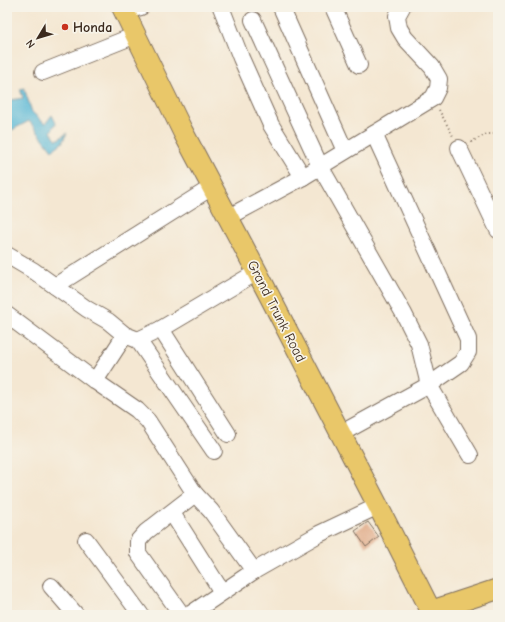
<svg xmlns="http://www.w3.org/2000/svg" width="505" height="622" viewBox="0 0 505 622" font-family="'Comic Neue',sans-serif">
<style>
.water{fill:#57b7d6;stroke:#49707a}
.building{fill:#dc9c75}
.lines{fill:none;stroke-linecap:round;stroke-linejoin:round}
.minor-casing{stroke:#7c6c5d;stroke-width:18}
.major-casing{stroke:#7c6c5d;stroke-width:22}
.path{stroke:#7c6c5d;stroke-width:2;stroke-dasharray:1 3;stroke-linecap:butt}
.minor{stroke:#fff;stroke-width:16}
.major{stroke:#e9c769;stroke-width:20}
.poi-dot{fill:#c8321e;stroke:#f7f3e8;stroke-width:1.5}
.labels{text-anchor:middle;stroke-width:3.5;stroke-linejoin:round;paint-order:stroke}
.poi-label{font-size:14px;font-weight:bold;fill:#3b2a1e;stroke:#f7f3e8;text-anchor:start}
.street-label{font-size:14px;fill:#3b2a1e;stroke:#f7f3e8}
</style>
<rect width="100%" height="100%" fill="#f7f3e8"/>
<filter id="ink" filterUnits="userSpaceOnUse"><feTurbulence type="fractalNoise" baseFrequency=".025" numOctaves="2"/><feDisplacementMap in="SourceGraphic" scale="8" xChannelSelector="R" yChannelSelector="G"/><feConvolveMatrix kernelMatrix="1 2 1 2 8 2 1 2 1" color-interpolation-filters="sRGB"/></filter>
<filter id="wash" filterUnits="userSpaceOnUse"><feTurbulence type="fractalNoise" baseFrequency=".012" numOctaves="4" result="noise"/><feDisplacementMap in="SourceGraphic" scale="16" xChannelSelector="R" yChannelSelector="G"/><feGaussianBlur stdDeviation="0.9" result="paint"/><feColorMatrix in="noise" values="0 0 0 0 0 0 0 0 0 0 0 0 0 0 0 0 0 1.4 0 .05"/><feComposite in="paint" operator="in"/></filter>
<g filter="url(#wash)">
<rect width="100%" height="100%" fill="#f4e7d2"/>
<polygon class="water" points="24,88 32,112 45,124 52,115 56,123 51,132 57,140 67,133 62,143 52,150 29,121 10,131 7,131 7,97 11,100 23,98 20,89"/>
<g id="blocks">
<polygon class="building" points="368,522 379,537 366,547 355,531"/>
</g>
</g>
<g filter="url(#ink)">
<use href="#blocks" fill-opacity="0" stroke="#7c6c5d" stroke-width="1"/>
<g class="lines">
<g class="minor-casing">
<g id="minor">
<polyline points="221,7 241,58 271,125 303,177"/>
<polyline points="281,7 345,151"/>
<polyline points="333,7 359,65"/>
<polyline points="133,9 141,7"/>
<polyline points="253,20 320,166 404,314 419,344 429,385 470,455"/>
<polyline points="43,72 136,35"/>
<polyline points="459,148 498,230"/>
<polyline points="238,212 303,177 433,98 438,88 439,79 432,67 405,38 399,28 397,16 402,7"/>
<polyline points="7,255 34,271 87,309 108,321 125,335 138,340 161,329 257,272"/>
<polyline points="55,286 212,187"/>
<polyline points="7,315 95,381 137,410 148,421 195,494 211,511 254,571"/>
<polyline points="161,329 228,434"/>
<polyline points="138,340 214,451"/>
<polyline points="95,381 125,335"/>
<polyline points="349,429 429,385 461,363 468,352 468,339 374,134"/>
<polyline points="172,513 222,592"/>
<polyline points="86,540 141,615"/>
<polyline points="51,586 76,615"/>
<polyline points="182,615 138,553 138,541 146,532 195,494"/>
<polyline points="189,615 254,571 319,534 378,506"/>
</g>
</g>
<g class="major-casing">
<g id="major">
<polyline points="122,7 183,132 257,272 378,506 433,615"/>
<polyline points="431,611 498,589"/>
</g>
</g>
<g class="path">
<polyline points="439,110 453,136"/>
<polyline points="471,142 487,134 498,134"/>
</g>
<use href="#minor" class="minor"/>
<use href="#major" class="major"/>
</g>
</g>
<circle class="poi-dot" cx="65" cy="27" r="4"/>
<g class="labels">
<g class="poi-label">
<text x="73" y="32">Honda</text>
</g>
<g class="street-label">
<text transform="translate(277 311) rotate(63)" y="5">Grand Trunk Road</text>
</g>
</g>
<rect width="505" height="622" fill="none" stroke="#f7f3e8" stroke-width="24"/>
<g transform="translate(38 38) rotate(232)" stroke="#f7f3e8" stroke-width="3" paint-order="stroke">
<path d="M0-3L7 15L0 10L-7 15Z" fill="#3b2a1e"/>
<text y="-6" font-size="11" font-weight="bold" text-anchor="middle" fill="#3b2a1e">N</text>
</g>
</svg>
